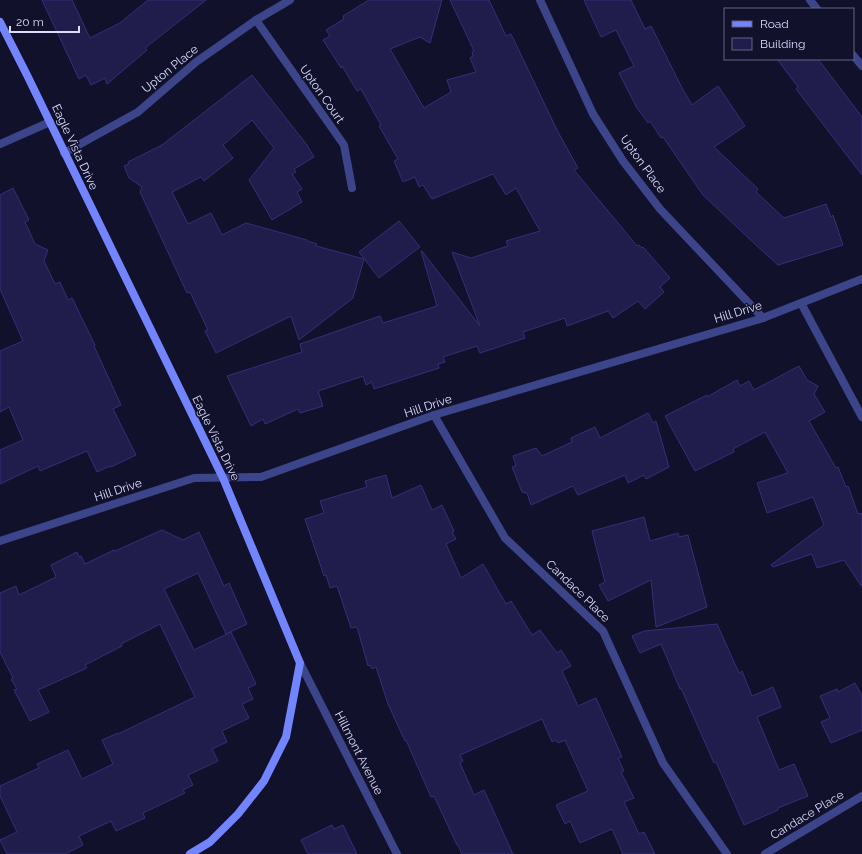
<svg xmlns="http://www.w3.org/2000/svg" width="862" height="854" viewBox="0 0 862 854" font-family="Raleway,sans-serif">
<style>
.building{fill:#201d4d;stroke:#332f79}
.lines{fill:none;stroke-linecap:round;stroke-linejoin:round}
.street{stroke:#3c458a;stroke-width:8}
.secondary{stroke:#7384ff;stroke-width:8}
.labels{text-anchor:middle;stroke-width:3;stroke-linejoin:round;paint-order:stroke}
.street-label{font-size:12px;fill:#dcddff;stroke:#12112c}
</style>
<rect width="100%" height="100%" fill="#12112c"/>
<g class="building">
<polygon points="42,0 72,0 90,38 120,23 148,0 206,0 145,48 147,50 107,84 105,78 91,85 86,75 79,79"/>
<polygon points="369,0 442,0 430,43 420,37 390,49 424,108 451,92 447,80 476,72 470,58 473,56 472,52 474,51 450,0 489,0 506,36 511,34 558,132 578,168 574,170 637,246 639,245 642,248 643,247 670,278 660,287 664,292 645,309 638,301 613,318 608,311 567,326 565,318 523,332 525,338 480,353 477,346 443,357 445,362 438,364 439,368 374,389 372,382 366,385 363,376 318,391 323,406 300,413 298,409 265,424 263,419 251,426 227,376 302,352 300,344 380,316 383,323 437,306 421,251 422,251 480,326 452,252 471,258 508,246 506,241 540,231 516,188 506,195 493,174 432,199 423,185 419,187 415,177 403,182 394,161 398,159 379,126 381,125 361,89 357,91 342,66 341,68 323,40 330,36 326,30 344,19 343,16"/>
<polygon points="584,0 631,0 645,29 651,26 682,88 692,105 718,86 745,126 714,147 758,189 756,192 784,218 826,204 831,217 833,215 843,245 778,265 757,246 703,195 663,137 661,138 650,121 648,123 637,108 619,73 634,66 616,30 601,37"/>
<polygon points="777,59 818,59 862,117 862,175 796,89 798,87"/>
<polygon points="252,75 307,145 314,157 294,169 296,172 292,174 302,189 297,192 302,202 272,220 249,180 274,148 252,120 223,145 233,158 204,181 201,177 172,192 188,224 211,213 222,235 246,223 307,240 307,241 317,244 316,246 364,259 353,298 299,340 291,316 216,353 205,331 208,330 190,292 187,293 140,192 142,187 129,178 124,166 129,164 128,162 162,145"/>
<polygon points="13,188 29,220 25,222 35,244 48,250 44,261 55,284 60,282 68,300 72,298 95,345 94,346 121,405 113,409 136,455 111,467 110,466 97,472 87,451 40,471 38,466 0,484 0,450 23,440 9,407 0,412 0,351 23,341 0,289 0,195"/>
<polygon points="399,221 420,247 379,278 359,252"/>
<polygon points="799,366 807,380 818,386 814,394 825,412 809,421 836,468 838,467 846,487 848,486 858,514 862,513 862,587 844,560 817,568 812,554 773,567 771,565 824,525 813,497 767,513 757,483 788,473 765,432 733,449 734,452 695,471 665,416 707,395 707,397 737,380 740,386 749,381 754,390"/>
<polygon points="648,413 653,423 656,421 669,467 646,479 644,475 628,483 625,475 578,495 573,486 531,505 527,493 522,492 512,467 516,466 513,456 536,448 542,456 572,442 571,438 595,427 600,438"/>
<polygon points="386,475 392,498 421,485 432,510 442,505 454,531 452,532 456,539 446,544 461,578 483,564 506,604 511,601 532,635 540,630 557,653 561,650 571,666 562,671 578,706 596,698 622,757 618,758 624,771 621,772 634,798 624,802 639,834 644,832 655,854 623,854 612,829 580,843 570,821 565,824 556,805 588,791 565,740 558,743 556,740 552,742 542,719 460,755 463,761 460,763 474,795 484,790 513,854 462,854 458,845 457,845 434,796 431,797 406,740 405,741 388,704 376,667 372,669 370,665 368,666 357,627 351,628 337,586 330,588 326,575 324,576 305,519 324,513 320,501 367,487 365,481"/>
<polygon points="644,517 650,541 678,533 679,537 688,535 707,607 656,627 651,580 608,601 599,585 605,582 592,531"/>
<polygon points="162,530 183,540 199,532 224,586 229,583 247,624 226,634 198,573 164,589 194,650 231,632 256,684 248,688 253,699 242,704 249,718 222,731 227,742 212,749 218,761 188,775 193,785 183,790 185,793 143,813 145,818 116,831 111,821 79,836 83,845 65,854 7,854 0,840 17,832 0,796 0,786 39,768 37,764 68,750 82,779 113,764 102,740 118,733 118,734 195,697 160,624 121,644 122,646 85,665 87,668 38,690 49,712 30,721 14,690 17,689 11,679 13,678 0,652 0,593 16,586 19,595 56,577 51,565 77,552 79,557 81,556 85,564 114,550 115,551"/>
<polygon points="717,624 739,673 742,671 752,696 773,687 781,707 757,717 779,770 794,764 808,796 778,808 778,810 744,825 716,762 714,763 681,688 680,689 661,644 640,653 632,636 644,631"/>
<polygon points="855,683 862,696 862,730 831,743 821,722 830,718 820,696 837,689 838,692"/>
<polygon points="332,825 334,829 343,825 357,854 308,854 301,840"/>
</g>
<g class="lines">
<g class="street">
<polyline points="540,0 593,114 623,161 660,209 763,318"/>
<polyline points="810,0 817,9"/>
<polyline points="256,20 344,145 352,188"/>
<polyline points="853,55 862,66"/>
<polyline points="0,144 50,122"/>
<polyline points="64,153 138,112 196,62 256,20 290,0"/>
<polyline points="801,303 862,417"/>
<polyline points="434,415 505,538 603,631 663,763 727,854"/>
<polyline points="0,541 194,478 261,477 434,415 763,318 862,279"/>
<polyline points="300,663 397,854"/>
<polyline points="765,854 862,796"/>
</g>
<polyline class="secondary" points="0,22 27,75 223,478 300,663 286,737 264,781 238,814 210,842 190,854"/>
</g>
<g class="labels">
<g class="street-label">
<text transform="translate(170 69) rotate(-39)" y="4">Upton Place</text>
<text transform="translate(322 94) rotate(55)" y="4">Upton Court</text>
<text transform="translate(75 147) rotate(65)" y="4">Eagle Vista Drive</text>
<text transform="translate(643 164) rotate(54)" y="4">Upton Place</text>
<text transform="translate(738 312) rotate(-17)" y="4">Hill Drive</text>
<text transform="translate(428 406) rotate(-18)" y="4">Hill Drive</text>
<text transform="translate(216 438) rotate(64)" y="4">Eagle Vista Drive</text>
<text transform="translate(118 490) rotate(-18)" y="4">Hill Drive</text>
<text transform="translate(578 591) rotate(44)" y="4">Candace Place</text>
<text transform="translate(359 753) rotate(63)" y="4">Hillmont Avenue</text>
<text transform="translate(807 815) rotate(-31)" y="4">Candace Place</text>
</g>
</g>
<rect x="724" y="8" width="130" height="52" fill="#12112c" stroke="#636380"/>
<rect x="732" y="21" width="20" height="6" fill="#7384ff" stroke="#636380"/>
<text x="760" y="28" font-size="12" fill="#dcddff">Road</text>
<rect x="732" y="38" width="20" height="12" fill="#201d4d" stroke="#636380"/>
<text x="760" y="48" font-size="12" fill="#dcddff">Building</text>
<path d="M10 26v6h69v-6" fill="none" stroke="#dcddff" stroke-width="2"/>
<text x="16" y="26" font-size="12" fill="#dcddff" stroke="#12112c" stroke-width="3" paint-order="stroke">20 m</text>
</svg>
